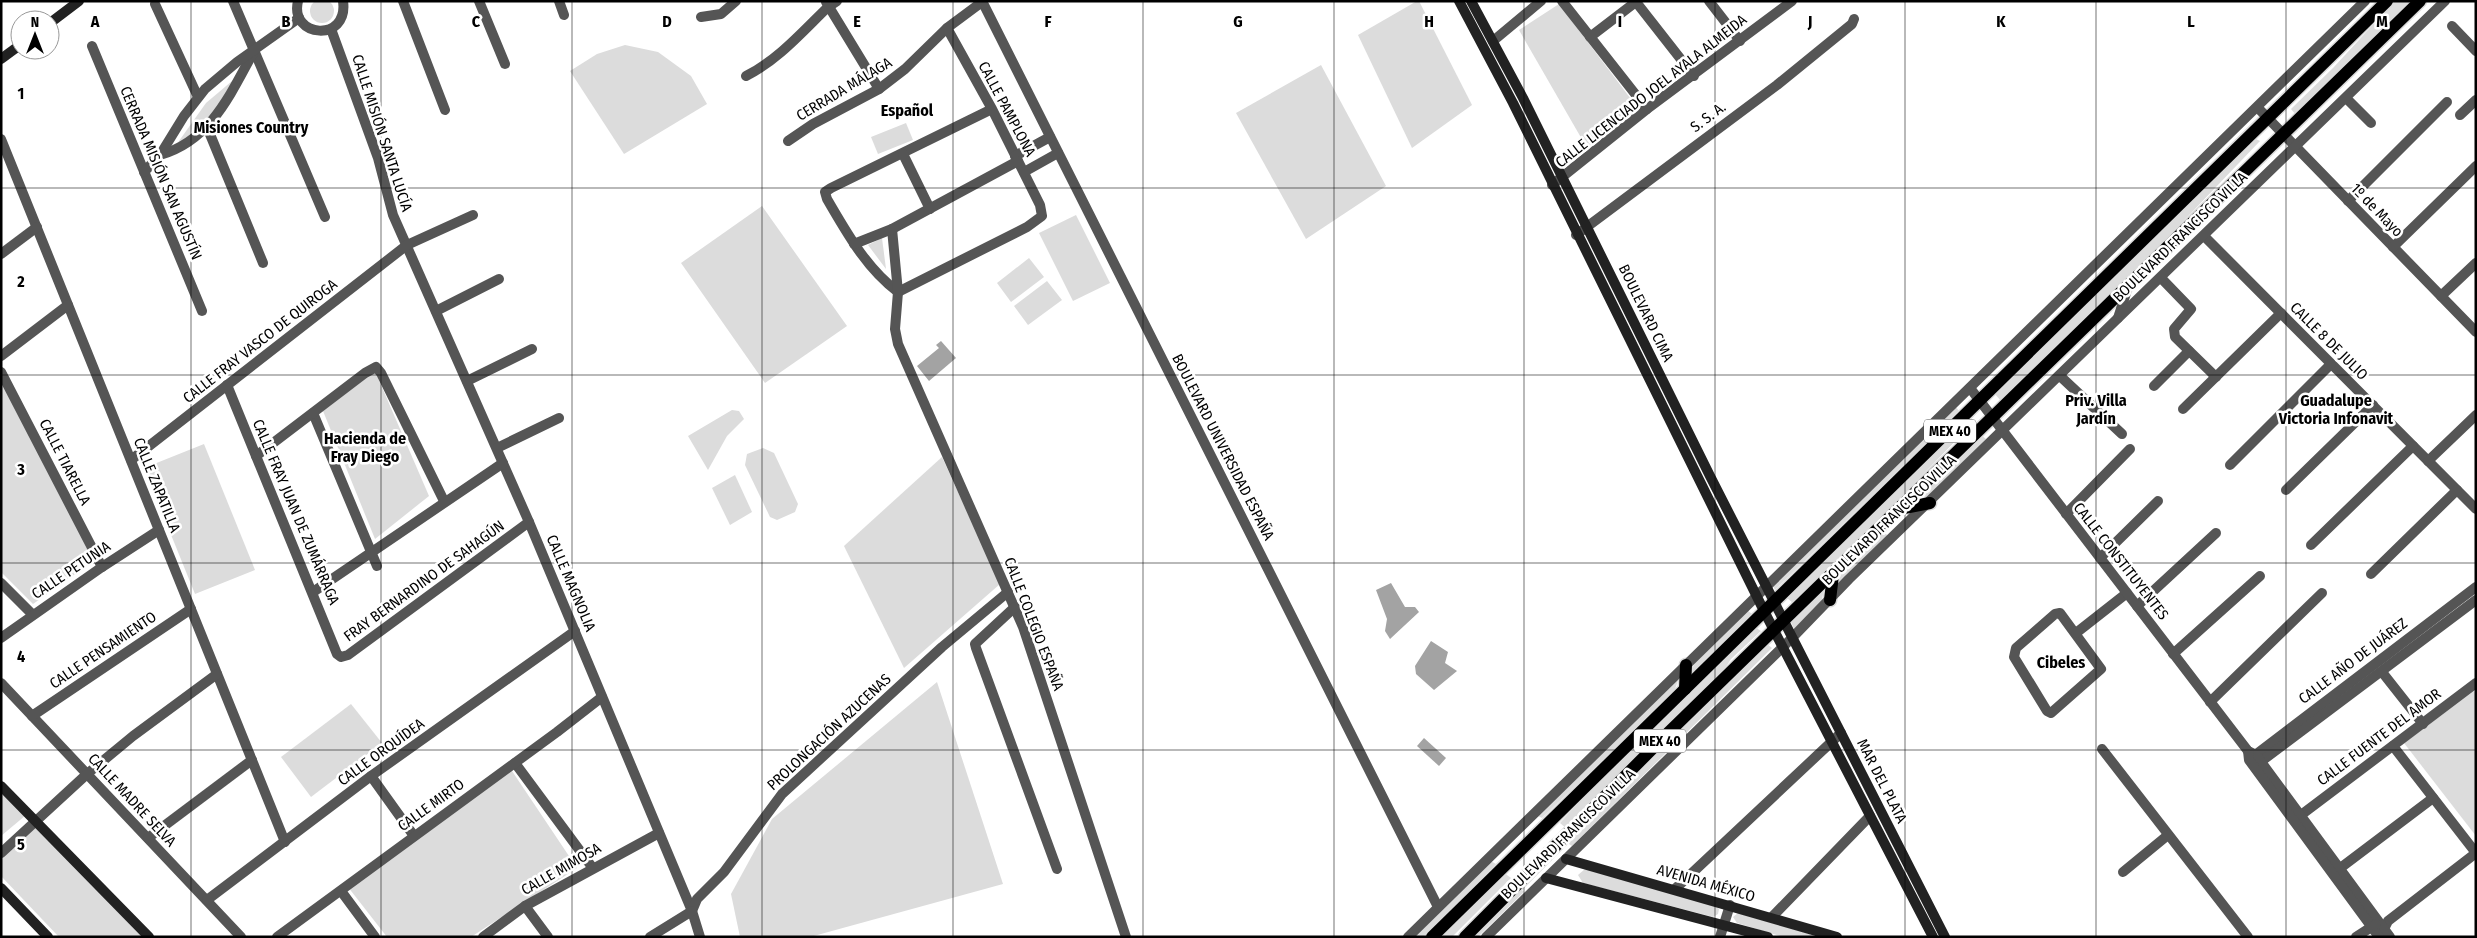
<svg xmlns="http://www.w3.org/2000/svg" width="2477" height="938" viewBox="0 0 2477 938" font-family="'Fira Sans Condensed',sans-serif">
<style>
.green{fill:#dcdcdc}
.water{fill:#a3a3a3}
.lines{fill:none;stroke-linecap:round;stroke-linejoin:round}
.primary-casing{stroke:#dbdbdb;stroke-width:15}
.minor{stroke:#555;stroke-width:10}
.tertiary{stroke:#555;stroke-width:10}
.secondary{stroke:#222;stroke-width:10}
.primary{stroke:#000;stroke-width:12}
.grid{fill:none;stroke:#000;stroke-width:1;stroke-opacity:0.55}
.labels{text-anchor:middle;stroke-width:5;stroke-linejoin:round;paint-order:stroke}
.shield{fill:#fff;stroke:#4c4c4c;stroke-width:1}
.shield-label{font-size:14px;font-weight:bold;fill:#000}
.street-label{font-size:15px;fill:#000;stroke:#fff}
.neighbourhood-label{font-size:16px;font-weight:bold;fill:#000;stroke:#fff}
.grid-label{font-size:16px;text-anchor:middle;font-weight:bold;fill:#000;stroke:#fff;stroke-width:5;stroke-linejoin:round;paint-order:stroke}
</style>
<rect width="100%" height="100%" fill="#fff"/>
<g class="green">
<circle cx="322" cy="11" r="12"/>
<polygon points="1417,1 1419,1 1472,105 1412,148 1358,35"/>
<polygon points="2395,1 2413,1 2296,115 2291,109 2333,68"/>
<polygon points="1559,4 1637,107 1587,148 1519,30"/>
<polygon points="625,45 658,52 691,76 707,104 624,154 570,71 597,54"/>
<polygon points="1321,65 1386,186 1306,239 1236,113"/>
<polygon points="238,76 214,114 174,148 206,103"/>
<polygon points="906,123 913,140 878,154 871,137"/>
<polygon points="2256,139 2260,141 2172,233 2001,401 1995,394 2060,328"/>
<polygon points="762,206 847,326 765,383 681,263"/>
<polygon points="1076,215 1110,283 1073,301 1039,233"/>
<polygon points="882,238 886,269 868,245"/>
<polygon points="1029,258 1044,277 1011,302 997,283"/>
<polygon points="1047,281 1062,300 1028,325 1014,306"/>
<polygon points="375,371 429,496 375,539 323,411"/>
<polygon points="1,373 95,560 33,604 1,572"/>
<polygon points="1955,406 1959,411 1775,590 1773,586"/>
<polygon points="732,410 739,411 744,419 727,436 708,470 688,436"/>
<polygon points="1961,419 1971,425 1869,530 1793,603 1787,598 1809,578 1823,558"/>
<polygon points="1981,435 1986,439 1926,499 1913,501"/>
<polygon points="204,444 255,570 195,594 144,468"/>
<polygon points="763,448 774,453 798,504 795,512 777,520 770,517 745,465 747,454"/>
<polygon points="942,457 1000,584 904,668 844,546"/>
<polygon points="735,475 752,512 730,525 712,488"/>
<polygon points="1883,531 1888,536 1834,589 1836,579"/>
<polygon points="1824,590 1821,603 1794,629 1791,622"/>
<polygon points="1747,610 1752,614 1690,676 1695,662"/>
<polygon points="1756,628 1761,631 1731,659 1722,673 1567,829 1560,823 1610,768"/>
<polygon points="1767,644 1772,648 1572,846 1566,842"/>
<polygon points="1680,675 1674,692 1542,818 1538,816"/>
<polygon points="937,682 1003,884 810,937 740,937 731,894 772,819"/>
<polygon points="2474,691 2476,694 2476,836 2404,743"/>
<polygon points="351,704 382,743 311,797 281,757"/>
<polygon points="510,768 577,868 471,937 387,937 348,887"/>
<polygon points="1,790 26,815 1,836"/>
<polygon points="36,826 142,937 59,937 1,876 1,855"/>
<polygon points="1489,860 1496,864 1423,937 1413,937"/>
<polygon points="1585,869 1716,906 1719,909 1718,914 1713,917 1583,883 1578,875"/>
<polygon points="1503,872 1511,878 1452,937 1437,937"/>
<polygon points="1520,888 1524,892 1478,937 1469,937"/>
<polygon points="1738,913 1820,937 1783,937 1737,923 1733,917"/>
</g>
<g class="water">
<polygon points="941,341 956,358 929,381 917,366 939,348 936,345"/>
<polygon points="1391,583 1405,607 1415,607 1419,612 1390,639 1385,631 1387,619 1376,590"/>
<polygon points="1431,641 1448,652 1445,663 1457,671 1434,690 1416,674 1415,666"/>
<polygon points="1424,738 1446,758 1439,766 1417,746"/>
</g>
<g class="lines">
<g class="primary-casing">
<g id="primary">
<polyline points="1899,509 1930,503"/>
<polyline points="1830,600 1833,575"/>
<polyline points="1685,689 1686,665"/>
<polyline points="1432,937 2387,1"/>
<polyline points="1465,937 1669,732 2420,1"/>
</g>
</g>
<g class="minor">
<polyline points="233,1 325,217"/>
<path d="M298,1C289,38 349,43 343,1"/>
<polyline points="403,1 445,110"/>
<polyline points="479,1 505,64"/>
<polyline points="559,1 564,15"/>
<polyline points="982,1 1438,907"/>
<polyline points="1562,1 1647,109"/>
<polyline points="1709,1 1740,41"/>
<polyline points="826,2 879,89"/>
<polyline points="1636,2 1694,76"/>
<polyline points="155,4 198,97"/>
<polyline points="701,17 721,14 736,1"/>
<polyline points="2452,26 2476,51"/>
<path d="M947,28L992,109L1040,205L1042,216L1027,227L898,292C866,268 847,233 827,199L825,192L831,188L992,109"/>
<polyline points="331,29 378,158 393,215 529,522 692,911 700,937"/>
<polyline points="1590,37 1637,1"/>
<polyline points="1493,41 1541,1"/>
<polyline points="92,46 202,311"/>
<path d="M746,76C778,60 802,32 828,7L837,1"/>
<polyline points="2346,98 2371,123"/>
<polyline points="2258,108 2476,332"/>
<polyline points="2460,115 2476,100"/>
<polyline points="207,127 263,263"/>
<polyline points="1,139 285,842"/>
<polyline points="788,141 813,124 879,89 905,69 947,28 982,2"/>
<polyline points="903,154 930,209"/>
<path d="M160,155C210,141 230,95 253,53"/>
<polyline points="1015,156 1050,137"/>
<polyline points="144,172 160,155 184,116 205,89 237,62 299,18"/>
<polyline points="1024,172 1058,153"/>
<polyline points="1552,185 1647,109 1792,1"/>
<polyline points="2348,201 2447,102"/>
<polyline points="892,229 898,292 895,329 898,344 1023,627 1126,937"/>
<polyline points="1576,235 1777,85 1852,24 1854,19"/>
<polyline points="2204,236 2476,509"/>
<polyline points="854,244 892,229 1018,161"/>
<polyline points="2393,247 2476,166"/>
<polyline points="1,254 37,227"/>
<polyline points="2161,278 2191,309 2174,329 2175,337 2216,377"/>
<polyline points="2441,296 2476,263"/>
<polyline points="436,311 499,279"/>
<polyline points="1,356 68,305"/>
<polyline points="1,372 102,567"/>
<polyline points="2060,376 2122,434"/>
<polyline points="467,381 532,349"/>
<polyline points="227,385 337,654 341,657 348,655 529,522"/>
<polyline points="2154,386 2189,351"/>
<polyline points="2183,409 2281,313"/>
<polyline points="313,413 377,566"/>
<polyline points="497,448 559,418"/>
<polyline points="256,456 365,373 376,367 381,373 444,501"/>
<polyline points="131,460 407,245 473,215"/>
<polyline points="2428,461 2476,415"/>
<polyline points="2230,465 2331,364"/>
<polyline points="2286,490 2373,405"/>
<polyline points="2066,514 2130,449"/>
<polyline points="2311,545 2413,446"/>
<polyline points="2100,558 2158,501"/>
<polyline points="2371,574 2457,490"/>
<polyline points="1,583 32,614"/>
<polyline points="313,592 503,463"/>
<polyline points="2137,606 2216,533"/>
<polyline points="1015,607 975,644 976,648 1057,869"/>
<polygon points="2060,613 2101,669 2051,713 2047,711 2014,657 2016,648 2055,614"/>
<polyline points="2076,633 2127,593"/>
<polyline points="1,638 102,567 159,530"/>
<polyline points="2173,654 2260,576"/>
<polyline points="2382,672 2423,724"/>
<polyline points="1,683 241,937"/>
<polyline points="2210,702 2322,593"/>
<polyline points="32,716 191,609"/>
<polyline points="2393,746 2476,853"/>
<polyline points="2102,749 2248,937"/>
<polyline points="2250,759 2476,587"/>
<polyline points="515,763 592,867"/>
<polyline points="2255,766 2476,600"/>
<polyline points="371,776 414,836"/>
<polyline points="2301,815 2476,683"/>
<polyline points="148,838 252,760"/>
<polyline points="1,853 87,774 133,736 217,674"/>
<polyline points="2339,869 2433,798"/>
<polyline points="2123,872 2168,835"/>
<polyline points="1675,889 1841,733"/>
<polyline points="341,891 375,937"/>
<polyline points="207,900 371,776 575,631"/>
<polyline points="525,906 548,937"/>
<polyline points="692,911 697,899 724,872 782,794 942,647 1008,592"/>
<polyline points="1772,917 1870,816"/>
<polyline points="2384,929 2388,921 2476,853"/>
<polyline points="277,937 557,732 602,697"/>
<polyline points="483,937 525,906 659,833"/>
<polyline points="650,937 692,911"/>
<polyline points="1720,937 1730,905"/>
</g>
<g class="tertiary">
<polyline points="2118,318 2128,287"/>
<polyline points="1970,388 2248,751 2256,755 2390,937"/>
<polyline points="2248,751 2249,760 2379,937"/>
<polyline points="1408,937 2365,1"/>
<polyline points="1486,937 1792,638 1849,579 2445,1"/>
<polyline points="2356,937 2376,924"/>
</g>
<g class="secondary">
<polyline points="1459,1 1513,103 1764,611 1933,937"/>
<polyline points="1471,1 1523,98 1711,478 1945,937"/>
<polyline points="50,23 79,1"/>
<polyline points="1,59 20,45"/>
<polyline points="1,786 149,937"/>
<polyline points="1566,859 1837,937"/>
<polyline points="1546,878 1768,937"/>
<polyline points="1,888 48,937"/>
</g>
<use href="#primary" class="primary"/>
</g>
<path class="grid" d="M191,1V937M381,1V937M572,1V937M762,1V937M953,1V937M1143,1V937M1334,1V937M1524,1V937M1715,1V937M1905,1V937M2096,1V937M2286,1V937M1,188H2476M1,375H2476M1,563H2476M1,750H2476"/>
<g class="labels">
<g class="shield">
<rect x="1924" y="419.5" width="52" height="23" rx="4"/>
<rect x="1634" y="729.5" width="52" height="23" rx="4"/>
</g>
<g class="shield-label">
<text x="1950" y="436">MEX 40</text>
<text x="1660" y="746">MEX 40</text>
</g>
<g class="street-label">
<text transform="translate(844 89) rotate(-31)" y="5">CERRADA MÁLAGA</text>
<text transform="translate(1651 91) rotate(-38)" y="5">CALLE LICENCIADO JOEL AYALA ALMEIDA</text>
<text transform="translate(1007 109) rotate(62)" y="5">CALLE PAMPLONA</text>
<text transform="translate(1708 117) rotate(-37)" y="5">S. S. A.</text>
<text transform="translate(382 133) rotate(72)" y="5">CALLE MISIÓN SANTA LUCÍA</text>
<text transform="translate(161 173) rotate(67)" y="5">CERRADA MISIÓN SAN AGUSTÍN</text>
<text transform="translate(2377 210) rotate(46)" y="5">1º de Mayo</text>
<text transform="translate(2180 237) rotate(-44)" y="5">BOULEVARD FRANCISCO VILLA</text>
<text transform="translate(1646 313) rotate(64)" y="5">BOULEVARD CIMA</text>
<text transform="translate(260 341) rotate(-38)" y="5">CALLE FRAY VASCO DE QUIROGA</text>
<text transform="translate(2329 341) rotate(45)" y="5">CALLE 8 DE JULIO</text>
<text transform="translate(1223 447) rotate(63)" y="5">BOULEVARD UNIVERSIDAD ESPAÑA</text>
<text transform="translate(65 462) rotate(63)" y="5">CALLE TIARELLA</text>
<text transform="translate(157 485) rotate(68)" y="5">CALLE ZAPATILLA</text>
<text transform="translate(296 512) rotate(67)" y="5">CALLE FRAY JUAN DE ZUMÁRRAGA</text>
<text transform="translate(1889 520) rotate(-44)" y="5">BOULEVARD FRANCISCO VILLA</text>
<text transform="translate(2121 561) rotate(52)" y="5">CALLE CONSTITUYENTES</text>
<text transform="translate(71 570) rotate(-34)" y="5">CALLE PETUNIA</text>
<text transform="translate(424 581) rotate(-36)" y="5">FRAY BERNARDINO DE SAHAGÚN</text>
<text transform="translate(571 583) rotate(67)" y="5">CALLE MAGNOLIA</text>
<text transform="translate(1034 624) rotate(69)" y="5">CALLE COLEGIO ESPAÑA</text>
<text transform="translate(103 650) rotate(-34)" y="5">CALLE PENSAMIENTO</text>
<text transform="translate(2353 661) rotate(-37)" y="5">CALLE AÑO DE JUÁREZ</text>
<text transform="translate(829 732) rotate(-43)" y="5">PROLONGACIÓN AZUCENAS</text>
<text transform="translate(2379 737) rotate(-37)" y="5">CALLE FUENTE DEL AMOR</text>
<text transform="translate(381 752) rotate(-36)" y="5">CALLE ORQUÍDEA</text>
<text transform="translate(1882 781) rotate(63)" y="5">MAR DEL PLATA</text>
<text transform="translate(132 800) rotate(47)" y="5">CALLE MADRE SELVA</text>
<text transform="translate(431 805) rotate(-36)" y="5">CALLE MIRTO</text>
<text transform="translate(1568 834) rotate(-44)" y="5">BOULEVARD FRANCISCO VILLA</text>
<text transform="translate(561 869) rotate(-30)" y="5">CALLE MIMOSA</text>
<text transform="translate(1706 883) rotate(16)" y="5">AVENIDA MÉXICO</text>
</g>
<g class="neighbourhood-label">
<text x="907" y="116">Español</text>
<text x="251" y="133">Misiones Country</text>
<text x="2096" y="406">Priv. Villa<tspan x="2096" dy="18">Jardín</tspan></text>
<text x="2336" y="406">Guadalupe<tspan x="2336" dy="18">Victoria Infonavit</tspan></text>
<text x="365" y="444">Hacienda de<tspan x="365" dy="18">Fray Diego</tspan></text>
<text x="2061" y="668">Cibeles</text>
</g>
</g>
<g class="grid-label">
<text x="95" y="27">A</text>
<text x="286" y="27">B</text>
<text x="476" y="27">C</text>
<text x="667" y="27">D</text>
<text x="857" y="27">E</text>
<text x="1048" y="27">F</text>
<text x="1238" y="27">G</text>
<text x="1429" y="27">H</text>
<text x="1620" y="27">I</text>
<text x="1810" y="27">J</text>
<text x="2001" y="27">K</text>
<text x="2191" y="27">L</text>
<text x="2382" y="27">M</text>
<text x="21" y="99">1</text>
<text x="21" y="287">2</text>
<text x="21" y="475">3</text>
<text x="21" y="662">4</text>
<text x="21" y="850">5</text>
</g>
<rect width="2477" height="938" fill="none" stroke="#000000" stroke-width="5"/>
<g transform="translate(35 35)"><circle r="24" fill="#ffffff" stroke="#999999"/>
<path d="M0-4L9 19L0 12L-9 19Z" fill="#000000"/>
<text y="-8" font-size="14" font-weight="bold" text-anchor="middle" fill="#000000">N</text>
</g>
</svg>
